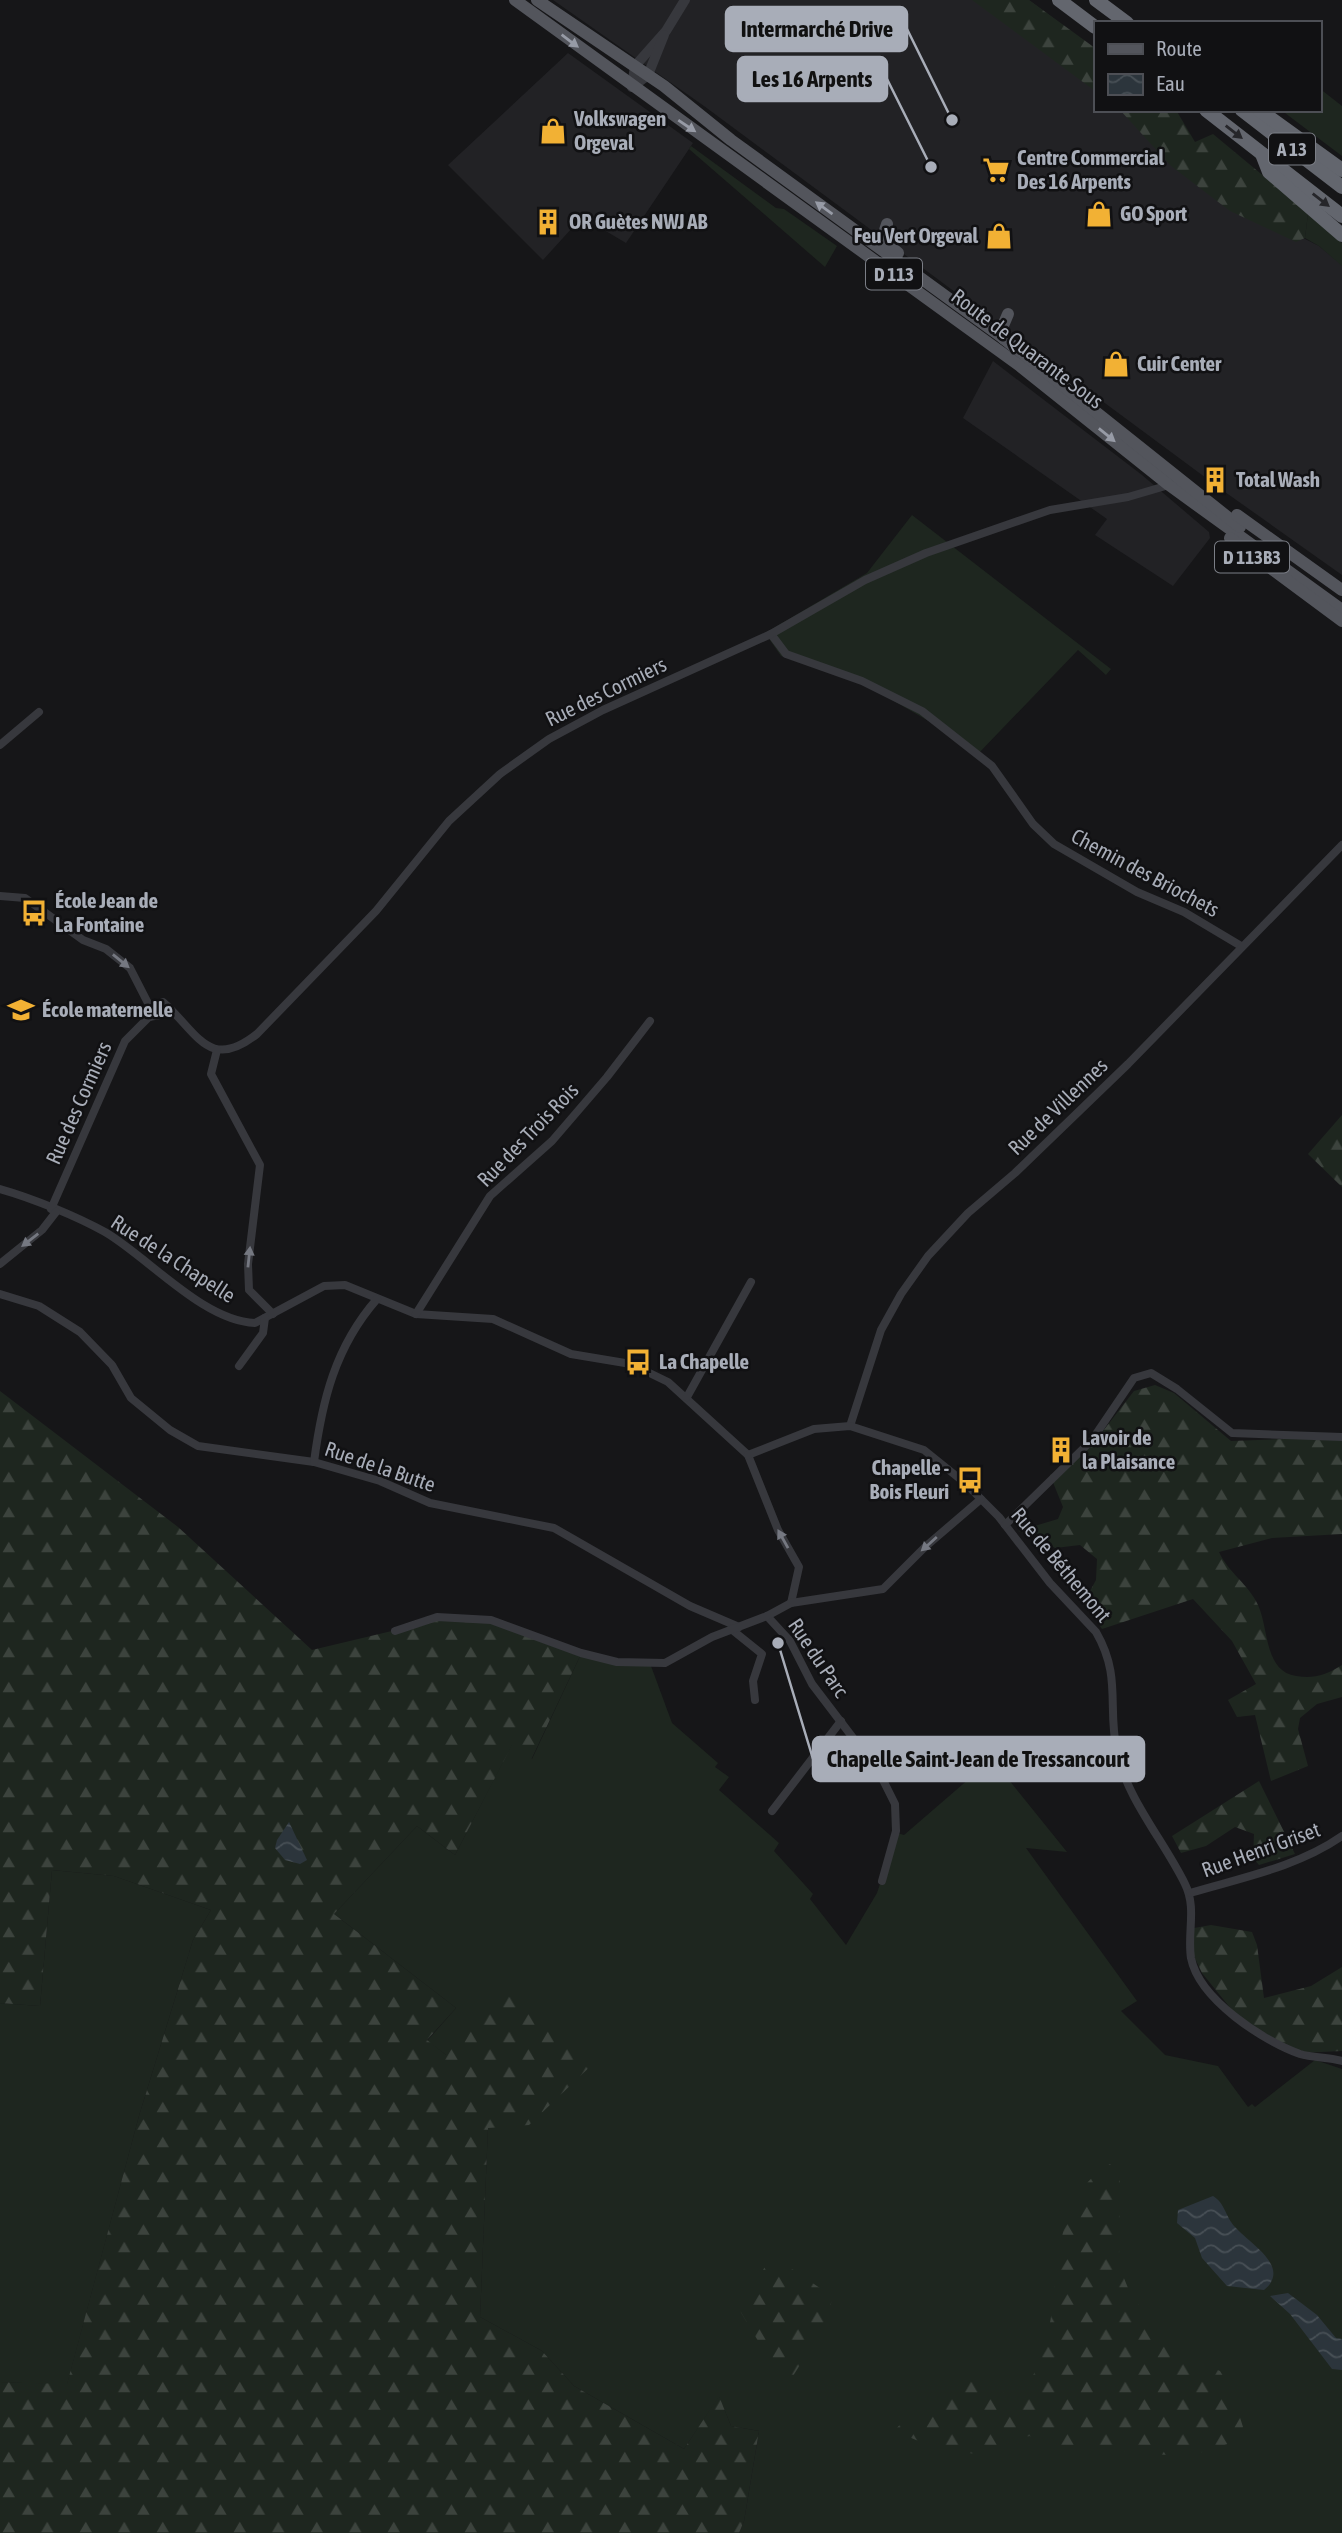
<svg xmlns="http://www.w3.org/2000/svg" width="1342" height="2533" viewBox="0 0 1342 2533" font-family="'Asap Condensed',sans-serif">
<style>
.built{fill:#222225}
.grass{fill:#1e261f}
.forest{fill:url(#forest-firs)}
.water{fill:url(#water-waves)}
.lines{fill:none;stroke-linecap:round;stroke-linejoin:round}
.minor{stroke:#37383d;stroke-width:8}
.tertiary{stroke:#37383d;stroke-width:10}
.primary{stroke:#53555c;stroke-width:12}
.motorway{stroke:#63666e;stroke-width:14}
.oneway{fill:#979ba6}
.oneway2{fill:#26262a}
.oneway3{fill:#757881}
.labels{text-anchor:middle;stroke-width:5;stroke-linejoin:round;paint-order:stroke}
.shield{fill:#111113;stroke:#7b7e86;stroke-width:2}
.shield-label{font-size:19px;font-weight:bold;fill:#a8adb8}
.poi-label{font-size:21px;font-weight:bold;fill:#a8adb8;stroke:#111113;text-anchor:start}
.street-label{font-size:21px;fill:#a8adb8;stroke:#111113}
.leader{fill:none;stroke:#a8adb8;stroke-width:2.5}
.callout-dot{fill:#a8adb8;stroke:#111113;stroke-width:2.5}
.callout{fill:#a8adb8;stroke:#a8adb8;stroke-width:2.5}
.callout-label{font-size:23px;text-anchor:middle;font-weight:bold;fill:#111}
</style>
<defs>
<pattern id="forest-firs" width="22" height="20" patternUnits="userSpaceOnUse" patternTransform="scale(1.75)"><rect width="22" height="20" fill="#1e261f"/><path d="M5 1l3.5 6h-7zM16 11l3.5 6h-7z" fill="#3c433d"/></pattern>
<pattern id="water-waves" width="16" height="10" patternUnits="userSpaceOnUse" patternTransform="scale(1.75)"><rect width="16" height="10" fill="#2c353c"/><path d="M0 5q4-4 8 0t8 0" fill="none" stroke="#485056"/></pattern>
</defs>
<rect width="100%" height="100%" fill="#161618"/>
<g class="built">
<polygon points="553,0 1029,0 1095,49 1095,110 1167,110 1236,204 1319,246 1342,265 1342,575 1225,492 704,106"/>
<polygon points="568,53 693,143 626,243 582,217 543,260 448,165"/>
<polygon points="993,361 1142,475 1209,532 1210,538 1173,586 1095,535 1107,519 963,418"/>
</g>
<g class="grass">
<polygon points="1319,88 1342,106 1342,156 1281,110 1319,110"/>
<polygon points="691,146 776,208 784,209 837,246 825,267 689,149"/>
<polygon points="1308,213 1342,243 1342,266 1319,246 1305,238"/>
<polygon points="912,515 1111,669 1106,675 1078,650 976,756 932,723 861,682 781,656 765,633 867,573"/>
<polygon points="580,1656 651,1666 672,1723 718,1763 715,1767 729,1777 719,1790 779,1843 774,1851 813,1894 810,1899 846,1945 877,1893 897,1833 904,1835 992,1759 1067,1852 1026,1848 1137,2001 1121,2011 1165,2055 1218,2066 1248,2107 1252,2104 1255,2107 1315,2060 1342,2069 1342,2533 739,2533 744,2521 759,2431 731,2426 719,2397 684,2449 574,2386 542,2351 480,2317 488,2127 446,2055 427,2041 456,2008 334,1914 417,1826 455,1855 512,1744 532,1759"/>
<polygon points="52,1870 114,1876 211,1910 193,1940 139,2116 67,2385 0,2382 0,2003 40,2006"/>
</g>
<g class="forest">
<polygon points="972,0 1029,0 1095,48 1095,91"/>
<polygon points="1120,110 1176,110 1195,142 1213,134 1308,213 1305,238 1296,242 1230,211 1171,166"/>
<polygon points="1342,1115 1342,1187 1308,1154"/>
<path d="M1155,1385L1174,1393L1231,1441L1342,1437V1534L1272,1538L1219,1552C1228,1572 1249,1585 1258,1605C1269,1629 1264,1671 1296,1676C1314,1679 1326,1675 1342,1665V1697L1317,1704L1300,1718L1298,1729L1308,1766L1271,1781L1255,1715L1237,1717L1228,1700L1256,1684L1232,1641L1193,1599L1102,1629L1084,1602L1096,1580L1097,1559L1080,1545L1055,1548L1041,1538L1018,1531L1058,1519L1063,1507L1050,1475L1064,1467L1103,1431L1134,1391Z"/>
<polygon points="0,1391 178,1527 312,1650 438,1620 491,1622 580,1656 531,1760 512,1745 455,1855 417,1826 334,1914 456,2008 427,2040 446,2055 511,1982 598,2059 529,2125 488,2128 480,2317 542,2351 574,2386 684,2449 719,2396 731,2426 759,2431 744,2521 739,2533 0,2533 0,2382 67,2384 139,2116 193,1940 211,1910 114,1876 52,1870 40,2006 0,2003"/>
<polygon points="1259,1781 1295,1854 1259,1865 1253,1858 1254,1834 1235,1827 1206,1846 1181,1853 1172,1836"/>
<polygon points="1211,1925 1252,1932 1257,1945 1264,1998 1311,1986 1342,1967 1342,2051 1300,2053 1240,2020 1202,1973 1192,1952 1194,1928"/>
<path d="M1110,2164L1120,2177L1119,2266L1128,2288L1156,2333L1172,2351L1220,2371L1231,2389L1243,2427L1237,2441L1196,2454L1167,2455L1107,2450L1057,2453L1030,2436L1012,2439L1004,2455C965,2455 929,2449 895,2430L907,2417L934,2402L962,2375L983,2388L1003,2392L1015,2407C1026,2389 1037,2371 1044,2350C1063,2287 1045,2203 1110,2164Z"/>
<polygon points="773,2256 833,2297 822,2330 786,2387 737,2306"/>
</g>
<g class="water">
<polygon points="289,1822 307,1860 300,1864 285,1860 275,1848 277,1840"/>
<path d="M1213,2196C1225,2203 1225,2216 1235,2227C1250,2244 1292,2267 1264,2290L1227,2286L1202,2258L1195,2238L1177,2223L1178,2210Z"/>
<polygon points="1288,2293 1317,2315 1336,2338 1342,2339 1342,2370 1332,2369 1290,2314 1270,2296"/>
</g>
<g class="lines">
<g class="minor">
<polyline points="771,634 786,654 862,681 922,711 992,766 1033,824 1054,844 1137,892 1184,912 1241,946"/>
<polyline points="0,745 39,712"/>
<polyline points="0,896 25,898 83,940 106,949 130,968 150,1007"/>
<path d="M149,1017L150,1007L163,1002C198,1033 209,1072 257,1034L376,911L449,821L500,774L549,739L603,710L771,634L865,580L926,553L1050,510L1128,497L1169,485"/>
<polyline points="217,1050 211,1074 260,1165 248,1264 249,1290 273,1314"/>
<path d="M0,1189C32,1198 76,1216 105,1232C148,1257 203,1321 255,1323L324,1286L345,1285L416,1314L493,1319L571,1354L631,1364L668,1382L748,1455L778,1530L799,1567L791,1603"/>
<polyline points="51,1209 125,1041 149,1017 160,1015 167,1006"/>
<polyline points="0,1264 42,1230 56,1212"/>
<polyline points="0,1294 39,1306 80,1332 112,1365 131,1398 170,1430 198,1446 314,1462 380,1481 430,1503 554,1528 690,1606 739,1627"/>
<polyline points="416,1314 490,1196 552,1141 607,1077 650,1021"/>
<polyline points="239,1366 263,1333 265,1318"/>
<polyline points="687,1397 751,1282"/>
<polyline points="850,1426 881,1330 901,1294 928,1256 968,1213 1015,1173 1128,1064 1342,845"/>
<path d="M748,1455L814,1429L850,1426L924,1450L965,1483L999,1517L1050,1583L1096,1632C1122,1677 1107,1706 1117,1752C1127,1799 1164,1841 1185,1884C1197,1908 1187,1933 1191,1958C1199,1999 1263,2041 1300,2054C1313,2058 1328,2057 1342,2061"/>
<path d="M314,1462C322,1401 335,1347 377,1299"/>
<polyline points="1005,1525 1092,1440 1134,1378 1151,1373 1177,1389 1232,1433 1342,1437"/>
<polyline points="767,1616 790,1641 812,1684 879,1772 895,1804 896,1831 882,1881"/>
<polyline points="731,1629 762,1654 753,1681 755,1700"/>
<polyline points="395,1631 437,1617 491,1620 581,1653 617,1662 665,1663 712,1637 767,1616 791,1603 883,1589 925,1547 981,1499"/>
<polyline points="772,1811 841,1721"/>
<path d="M1190,1893C1240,1878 1298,1867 1342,1836"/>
</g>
<g class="tertiary">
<polyline points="632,87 635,66 666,31 685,0"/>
<polyline points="632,87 648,75 664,35"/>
</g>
<g class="primary">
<polyline points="515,0 1020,366 1169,485 1342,610"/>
<polyline points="537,0 664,86 731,140 1003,338 1240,527"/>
<path d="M887,224C881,238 887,244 898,253"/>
<polyline points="1003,338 1002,328 1008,314"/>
<polyline points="1237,515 1342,590"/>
<polyline points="1230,538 1342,621"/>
</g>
<g class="motorway">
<polyline points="1059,0 1095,27"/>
<polyline points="1096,0 1127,23"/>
<polyline points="1206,110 1342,216"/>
<polyline points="1242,110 1342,187"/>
<polyline points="1259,110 1342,170"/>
<polyline points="1262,154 1269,172 1342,235"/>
</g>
</g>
<defs><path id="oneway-solid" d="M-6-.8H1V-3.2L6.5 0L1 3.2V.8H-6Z" transform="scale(1.75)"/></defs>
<g class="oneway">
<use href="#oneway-solid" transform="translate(570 41) rotate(37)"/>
<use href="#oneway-solid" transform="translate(687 126) rotate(34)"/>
<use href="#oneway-solid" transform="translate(824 208) rotate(-144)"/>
<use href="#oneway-solid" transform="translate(1107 435) rotate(39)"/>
</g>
<g class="oneway2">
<use href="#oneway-solid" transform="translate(1234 132) rotate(38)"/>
<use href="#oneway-solid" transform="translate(1321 200) rotate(38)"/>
</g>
<g class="oneway3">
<use href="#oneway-solid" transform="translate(121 961) rotate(39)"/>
<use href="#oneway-solid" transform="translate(30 1240) rotate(142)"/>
<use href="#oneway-solid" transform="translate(249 1257) rotate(-84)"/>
<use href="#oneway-solid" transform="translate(783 1539) rotate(-119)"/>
<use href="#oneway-solid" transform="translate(929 1544) rotate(138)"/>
</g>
<defs>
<g id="shop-bare" transform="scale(2.1)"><path d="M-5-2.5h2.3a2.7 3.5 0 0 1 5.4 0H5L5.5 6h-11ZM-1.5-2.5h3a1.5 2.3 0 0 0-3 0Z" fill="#f2b134" stroke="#111113" stroke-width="2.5" paint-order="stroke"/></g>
<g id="supermarket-bare" transform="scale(2.1)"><path d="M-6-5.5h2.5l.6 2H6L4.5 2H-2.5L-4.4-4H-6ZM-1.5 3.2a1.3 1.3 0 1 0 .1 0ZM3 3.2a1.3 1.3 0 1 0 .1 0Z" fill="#f2b134" stroke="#111113" stroke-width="2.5" paint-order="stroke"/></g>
<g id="building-bare" transform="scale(2.1)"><path d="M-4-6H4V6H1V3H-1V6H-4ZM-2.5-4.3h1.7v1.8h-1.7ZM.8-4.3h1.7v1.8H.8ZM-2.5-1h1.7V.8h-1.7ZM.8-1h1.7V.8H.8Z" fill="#f2b134" stroke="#111113" stroke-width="2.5" paint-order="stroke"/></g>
<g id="bus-bare" transform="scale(2.1)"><path d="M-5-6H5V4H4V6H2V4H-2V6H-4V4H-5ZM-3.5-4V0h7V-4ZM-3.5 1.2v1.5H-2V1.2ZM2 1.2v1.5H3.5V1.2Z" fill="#f2b134" stroke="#111113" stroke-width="2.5" paint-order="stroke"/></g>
<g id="school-bare" transform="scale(2.1)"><path d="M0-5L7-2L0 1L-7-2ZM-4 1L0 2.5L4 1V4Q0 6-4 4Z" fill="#f2b134" stroke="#111113" stroke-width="2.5" paint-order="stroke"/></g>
</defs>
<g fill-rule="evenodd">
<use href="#shop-bare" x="553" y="131"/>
<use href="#supermarket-bare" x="996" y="170"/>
<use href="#shop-bare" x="1099" y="214"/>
<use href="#building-bare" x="548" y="222"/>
<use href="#shop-bare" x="999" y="236"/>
<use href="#shop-bare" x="1116" y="364"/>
<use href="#building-bare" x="1215" y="480"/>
<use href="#bus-bare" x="34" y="913"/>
<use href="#school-bare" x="21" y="1010"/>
<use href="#bus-bare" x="638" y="1362"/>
<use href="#building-bare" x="1061" y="1450"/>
<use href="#bus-bare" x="970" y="1480"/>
</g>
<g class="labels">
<g class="shield">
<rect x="1269" y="133.5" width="46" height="31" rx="5"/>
<rect x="866" y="258.5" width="56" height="31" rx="5"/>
<rect x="1215" y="541.5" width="74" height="31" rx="5"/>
</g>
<g class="shield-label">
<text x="1292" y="156">A 13</text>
<text x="894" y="281">D 113</text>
<text x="1252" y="564">D 113B3</text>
</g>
<g class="poi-label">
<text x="574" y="126">Volkswagen<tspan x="574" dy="24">Orgeval</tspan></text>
<text x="1017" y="165">Centre Commercial<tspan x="1017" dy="24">Des 16 Arpents</tspan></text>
<text x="1120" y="221">GO Sport</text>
<text x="569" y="229">OR Guètes NWJ AB</text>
<text x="978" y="243" text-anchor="end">Feu Vert Orgeval</text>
<text x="1137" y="371">Cuir Center</text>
<text x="1236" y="487">Total Wash</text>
<text x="55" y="908">École Jean de<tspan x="55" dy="24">La Fontaine</tspan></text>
<text x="42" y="1017">École maternelle</text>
<text x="659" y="1369">La Chapelle</text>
<text x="1082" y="1445">Lavoir de<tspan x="1082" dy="24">la Plaisance</tspan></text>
<text x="949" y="1475" text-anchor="end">Chapelle -<tspan x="949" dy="24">Bois Fleuri</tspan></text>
</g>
<g class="street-label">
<text transform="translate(1027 349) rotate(37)" y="7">Route de Quarante Sous</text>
<text transform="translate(606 692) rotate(-26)" y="7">Rue des Cormiers</text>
<text transform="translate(1145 873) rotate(28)" y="7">Chemin des Briochets</text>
<text transform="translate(79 1103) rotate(-66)" y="7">Rue des Cormiers</text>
<text transform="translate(1058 1107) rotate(-44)" y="7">Rue de Villennes</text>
<text transform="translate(528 1135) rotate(-46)" y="7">Rue des Trois Rois</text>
<text transform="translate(173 1259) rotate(33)" y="7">Rue de la Chapelle</text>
<text transform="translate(380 1467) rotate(19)" y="7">Rue de la Butte</text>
<text transform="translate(1061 1565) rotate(50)" y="7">Rue de Béthemont</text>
<text transform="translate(818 1658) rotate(56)" y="7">Rue du Parc</text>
<text transform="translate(1261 1850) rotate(-20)" y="7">Rue Henri Griset</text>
</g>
</g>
<path class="leader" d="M952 120L907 29M931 167L887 79M778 1643L813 1759"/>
<g class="callout-dot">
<circle cx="952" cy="120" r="7"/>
<circle cx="931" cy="167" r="7"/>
<circle cx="778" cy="1643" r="7"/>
</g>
<g class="callout">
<rect x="726" y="7" width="181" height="44" rx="7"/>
<rect x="738" y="57" width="149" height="44" rx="7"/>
<rect x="813" y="1737" width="331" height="44" rx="7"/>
</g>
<g class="callout-label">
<text x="817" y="37">Intermarché Drive</text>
<text x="812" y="87">Les 16 Arpents</text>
<text x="978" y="1767">Chapelle Saint-Jean de Tressancourt</text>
</g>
<rect x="1094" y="21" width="228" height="91" fill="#111113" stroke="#4d4f55" stroke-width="2"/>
<rect x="1108" y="44" width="35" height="10" fill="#53555c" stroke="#4d4f55" stroke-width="2"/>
<text x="1156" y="56" font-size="21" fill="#a8adb8">Route</text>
<rect x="1108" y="74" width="35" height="21" fill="url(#water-waves)" stroke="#4d4f55" stroke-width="2"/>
<text x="1156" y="91" font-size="21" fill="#a8adb8">Eau</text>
</svg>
